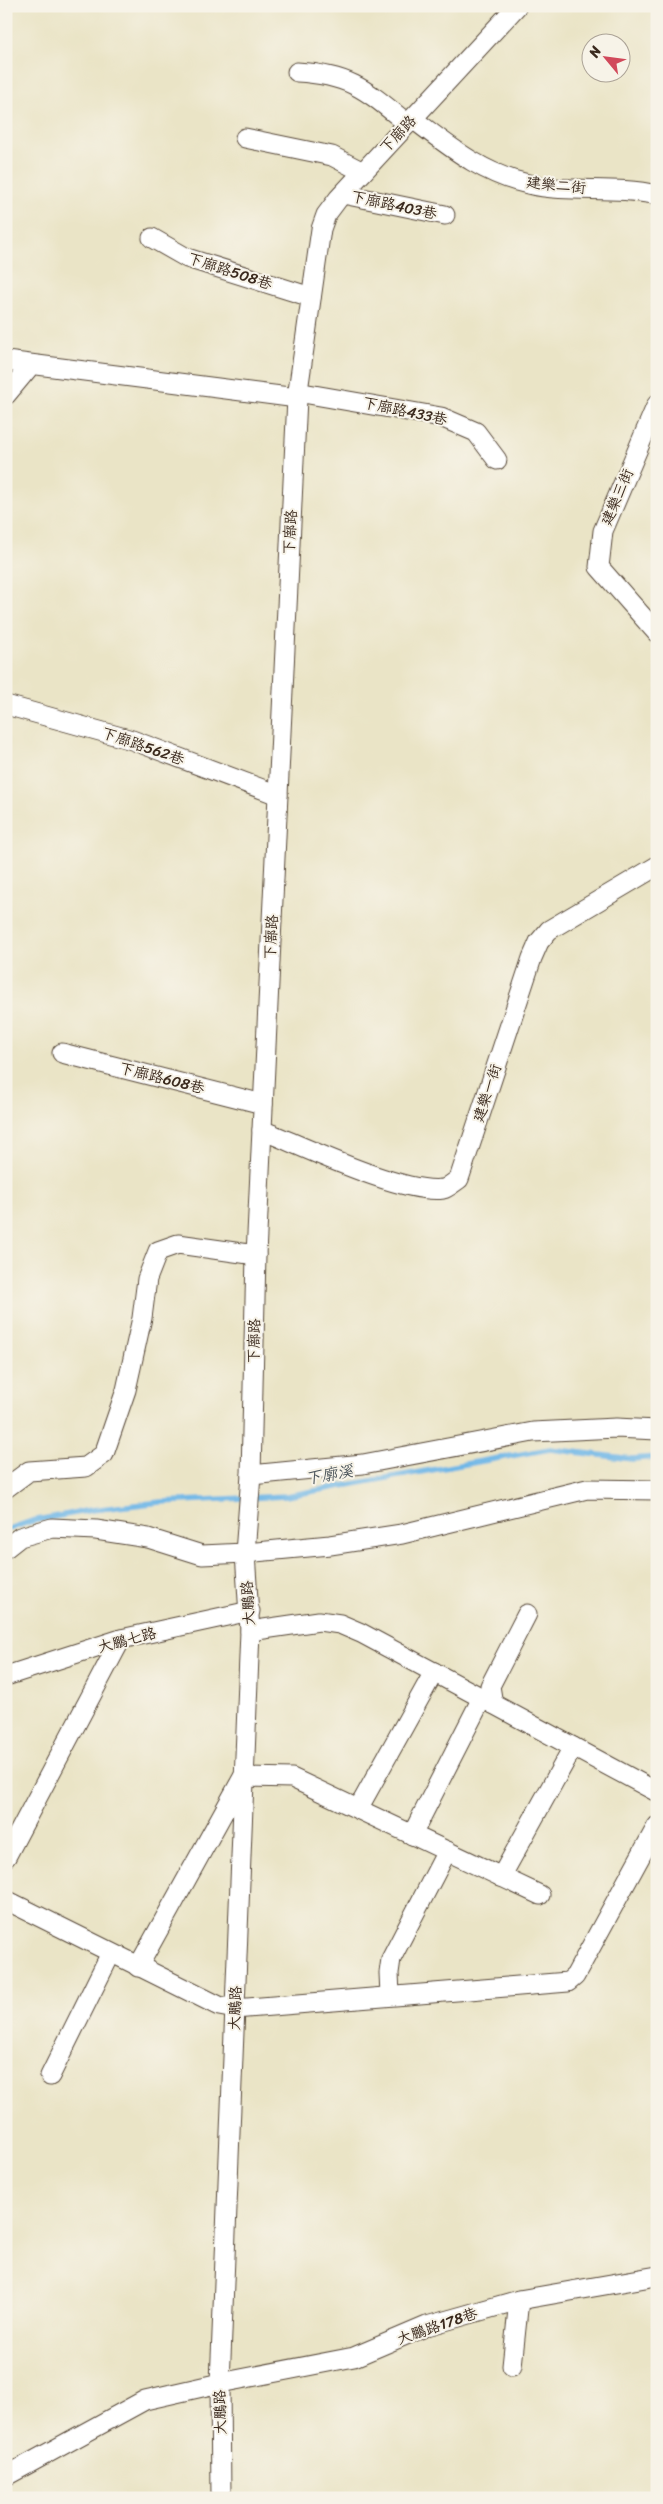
<svg xmlns="http://www.w3.org/2000/svg" width="663" height="2504" viewBox="0 0 663 2504" font-family="Sriracha,'LXGW WenKai TC',sans-serif">
<style>
.lines{fill:none;stroke-linecap:round;stroke-linejoin:round}
.stream{stroke:#70b7e7;stroke-width:5.5}
.minor-casing{stroke:#554637;stroke-width:21}
.minor{stroke:#fff;stroke-width:19}
.labels{text-anchor:middle;stroke-width:4;stroke-linejoin:round;paint-order:stroke}
.street-label{font-size:15px;fill:#3b2a1e;stroke:#f7f3e8}
.water-label{font-size:16px;font-style:italic;fill:#4b545a;stroke:#f7f3e8}
</style>
<rect width="100%" height="100%" fill="#f7f3e8"/>
<filter id="ink" filterUnits="userSpaceOnUse"><feTurbulence type="fractalNoise" baseFrequency=".02" numOctaves="2"/><feDisplacementMap in="SourceGraphic" scale="10" xChannelSelector="R" yChannelSelector="G"/><feConvolveMatrix kernelMatrix="1 2 1 2 8 2 1 2 1" color-interpolation-filters="sRGB"/></filter>
<filter id="wash" filterUnits="userSpaceOnUse"><feTurbulence type="fractalNoise" baseFrequency=".0096" numOctaves="4" result="noise"/><feDisplacementMap in="SourceGraphic" scale="20" xChannelSelector="R" yChannelSelector="G"/><feGaussianBlur stdDeviation="1.12" result="paint"/><feColorMatrix in="noise" values="0 0 0 0 0 0 0 0 0 0 0 0 0 0 0 0 0 1.4 0 .05"/><feComposite in="paint" operator="in"/></filter>
<g filter="url(#wash)">
<rect width="100%" height="100%" fill="#eae4c6"/>
<g class="lines">
<polyline class="stream" points="6,1530 32,1521 91,1510 161,1502 286,1496 550,1449 632,1459 657,1457"/>
</g>
</g>
<g filter="url(#ink)">
<g class="lines">
<g class="minor-casing">
<g id="minor">
<path d="M297,72C352,75 367,91 408,124"/>
<path d="M413,119C449,146 482,174 528,184C569,194 615,185 657,195"/>
<polyline points="245,138 332,156 363,172"/>
<polyline points="343,194 445,215"/>
<polyline points="152,238 187,258 311,297"/>
<polyline points="6,361 297,398"/>
<polyline points="297,392 441,417 476,432 497,460"/>
<polyline points="6,395 31,365"/>
<polyline points="657,404 603,531 599,567 657,633"/>
<polyline points="6,705 132,740 278,795"/>
<polyline points="62,1053 263,1104"/>
<path d="M262,1130C302,1146 403,1195 443,1189C448,1188 454,1182 459,1179L532,958L539,942L549,930L657,866"/>
<polyline points="251,1475 363,1464 533,1432 616,1428 657,1430"/>
<polyline points="6,1488 29,1471 86,1467 104,1454 126,1390 142,1318 147,1279 158,1251 178,1244 256,1255"/>
<polyline points="6,1548 20,1537 52,1528 96,1530 148,1538 202,1555 245,1553 330,1545 402,1534 587,1489 657,1490"/>
<polyline points="250,1631 319,1621 340,1624 361,1633 657,1792"/>
<polyline points="6,1676 121,1639 250,1611"/>
<polyline points="493,1704 490,1686 527,1614"/>
<polyline points="358,1809 434,1672"/>
<polyline points="412,1835 482,1698"/>
<polyline points="6,1857 121,1639"/>
<polyline points="501,1877 573,1747"/>
<polyline points="6,1900 219,2006 235,2009 568,1982 575,1976 657,1826"/>
<polyline points="138,1967 243,1777 292,1778 540,1895"/>
<polyline points="390,1995 389,1973 391,1959 447,1851"/>
<polyline points="50,2076 111,1953"/>
<polyline points="512,2366 519,2300"/>
<polyline points="6,2476 145,2400 220,2383 354,2357 427,2326 519,2300 657,2276"/>
<polyline points="221,2498 220,2383 250,1631 245,1553 251,1475 256,1255 297,398 321,229 326,215 338,199 517,6"/>
</g>
</g>
<use href="#minor" class="minor"/>
</g>
</g>
<g class="labels">
<g class="street-label">
<text transform="translate(398 134) rotate(-47)" y="5">下廍路</text>
<text transform="translate(556 185) rotate(6)" y="5">建樂二街</text>
<text transform="translate(394 205) rotate(12)" y="5">下廍路403巷</text>
<text transform="translate(230 271) rotate(18)" y="5">下廍路508巷</text>
<text transform="translate(405 411) rotate(12)" y="5">下廍路433巷</text>
<text transform="translate(617 497) rotate(-67)" y="5">建樂三街</text>
<text transform="translate(290 532) rotate(-87)" y="5">下廍路</text>
<text transform="translate(143 746) rotate(19)" y="5">下廍路562巷</text>
<text transform="translate(271 937) rotate(-87)" y="5">下廍路</text>
<text transform="translate(162 1078) rotate(14)" y="5">下廍路608巷</text>
<text transform="translate(487 1093) rotate(-72)" y="5">建樂一街</text>
<text transform="translate(254 1341) rotate(-89)" y="5">下廍路</text>
<text transform="translate(248 1603) rotate(-93)" y="5">大鵬路</text>
<text transform="translate(127 1640) rotate(-15)" y="5">大鵬七路</text>
<text transform="translate(235 2008) rotate(-88)" y="5">大鵬路</text>
<text transform="translate(437 2326) rotate(-19)" y="5">大鵬路178巷</text>
<text transform="translate(220 2412) rotate(-91)" y="5">大鵬路</text>
</g>
<g class="water-label">
<text transform="translate(329 1474) rotate(-10)" y="6">下廓溪</text>
</g>
</g>
<rect width="663" height="2504" fill="none" stroke="#f7f3e8" stroke-width="25"/>
<g transform="translate(606 58) rotate(299)"><circle r="24" fill="#f7f3e8" stroke="#aca397"/>
<path d="M0-4L9 19L0 12L-9 19Z" fill="#d1495b"/>
<text y="-8" font-size="14" font-weight="bold" text-anchor="middle" fill="#3b2a1e">N</text>
</g>
</svg>
